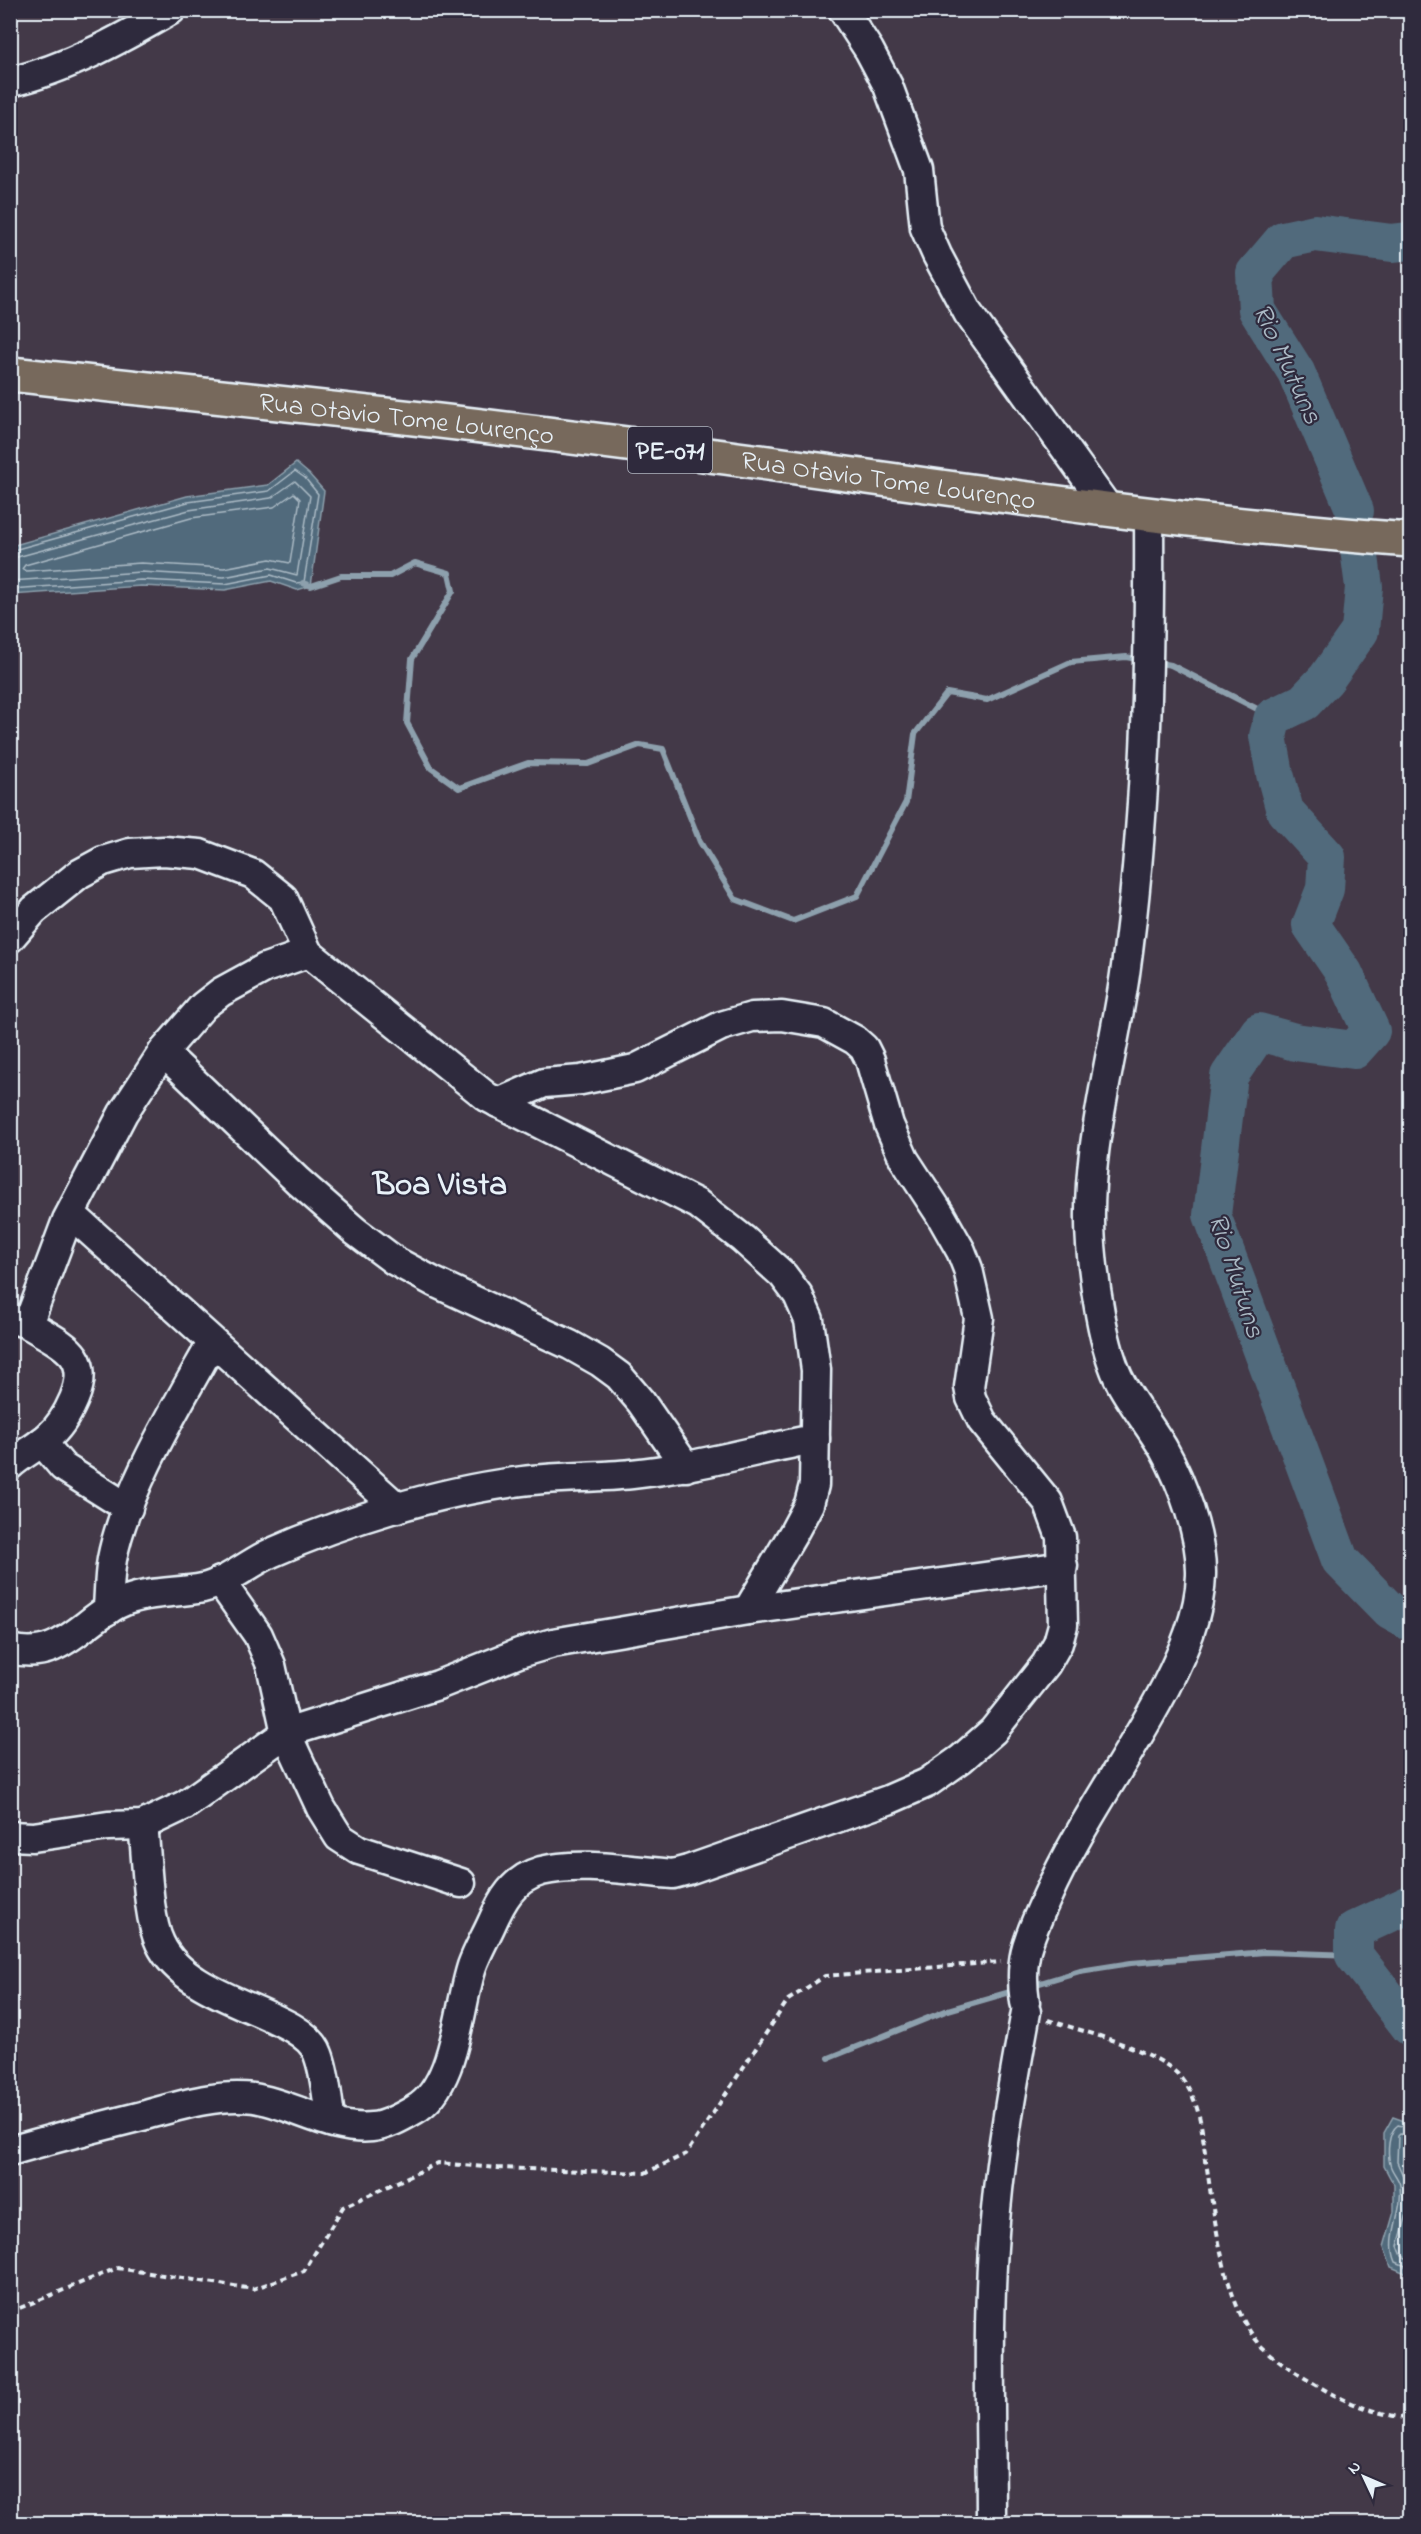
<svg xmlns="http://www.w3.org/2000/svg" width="1421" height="2534" viewBox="0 0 1421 2534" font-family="'Indie Flower',sans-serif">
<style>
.water{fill:#516a7b;stroke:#8da0ad;stroke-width:1.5}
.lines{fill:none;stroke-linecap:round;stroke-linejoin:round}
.shore{stroke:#acbbc6;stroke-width:1.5}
.stream{stroke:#8da0ad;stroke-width:6}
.river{stroke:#516a7b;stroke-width:38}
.minor-casing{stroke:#e8f1f8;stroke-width:33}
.major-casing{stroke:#e8f1f8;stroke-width:38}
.path{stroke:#e8f1f8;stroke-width:4;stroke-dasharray:6 4.5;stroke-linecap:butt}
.minor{stroke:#2f2a3d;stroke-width:28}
.major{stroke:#77695c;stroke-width:33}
.labels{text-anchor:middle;stroke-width:4.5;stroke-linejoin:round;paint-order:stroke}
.shield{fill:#2f2a3d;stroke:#b0b5c0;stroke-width:1.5}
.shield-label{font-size:26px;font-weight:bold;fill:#e8f1f8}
.street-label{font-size:27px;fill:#e8f1f8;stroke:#2f2a3d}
.water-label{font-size:28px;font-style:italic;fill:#acbbc6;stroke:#2f2a3d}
.district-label{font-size:33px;font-weight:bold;fill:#e8f1f8;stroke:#2f2a3d}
</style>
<rect width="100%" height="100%" fill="#433948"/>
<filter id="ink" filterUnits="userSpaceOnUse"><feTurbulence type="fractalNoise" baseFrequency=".0167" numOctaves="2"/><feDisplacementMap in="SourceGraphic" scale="12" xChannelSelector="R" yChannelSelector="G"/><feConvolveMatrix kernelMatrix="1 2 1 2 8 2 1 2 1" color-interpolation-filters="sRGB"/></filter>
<g filter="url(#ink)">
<g class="water">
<polygon points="296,463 309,474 324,491 311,586 297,590 271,581 225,590 141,586 11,595 11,546 187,496 268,485"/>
<polygon points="1393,2117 1410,2123 1410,2275 1391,2267 1384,2247 1394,2212 1394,2185 1384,2166 1384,2133"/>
</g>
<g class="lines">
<g class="shore">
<polygon points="294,493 300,499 290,563 270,559 224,568 141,563 26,571 22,569 25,565 191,518 274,507"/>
<polyline points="10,551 188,502 269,491 295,471 305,478 318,494 304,582 296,583 271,575 225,584 141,580 10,589"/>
<polyline points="10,559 189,510 271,498 295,481 310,496 297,575 270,568 224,577 141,572 10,581"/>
<path d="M1410,2128L1398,2125C1388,2132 1387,2152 1390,2164C1391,2171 1398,2177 1400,2185C1404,2212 1385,2237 1396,2262L1410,2268"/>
<polyline points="1410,2135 1400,2134 1398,2136 1397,2162 1407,2185 1407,2214 1398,2246 1402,2256 1410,2260"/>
</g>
<g class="stream">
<polyline points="303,583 311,586 341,576 390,576 415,563 449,573 453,591 412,659 407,723 431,768 459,788 528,763 588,764 640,745 663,749 700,842 735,899 793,921 857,896 906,802 915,734 947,693 987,700 1071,662 1126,657 1142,660"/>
<polyline points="1155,662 1171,665 1273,717"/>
<polyline points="1030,1986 1080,1971 1131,1963 1265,1952 1354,1955"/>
<polyline points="829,2058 948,2010 1017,1990"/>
</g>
<g class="river">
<polyline points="1355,511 1296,372 1257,310 1255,273 1283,240 1315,233 1392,243 1410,241"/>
<polyline points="1359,549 1364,587 1360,631 1326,679 1304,702 1273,717 1268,736 1275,774 1285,811 1327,857 1325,889 1311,925 1344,973 1371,1031 1354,1050 1295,1042 1259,1032 1229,1076 1212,1215 1340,1560 1390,1611 1410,1622"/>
<polyline points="1410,1904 1354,1930 1354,1955 1410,2027"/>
</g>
<g class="minor-casing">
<g id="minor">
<polyline points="843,10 869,50 888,86 919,170 925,228 937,255 968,313 1108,508"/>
<path d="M10,82C67,69 121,39 171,10"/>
<polyline points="10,938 34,910 79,874 103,861 130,853 164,851 200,854 253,874 283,898 308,953 487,1097 698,1204 743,1239 783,1275 798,1295 809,1320 816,1370 814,1485 809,1504 794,1532 748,1610"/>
<polyline points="163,1052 298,1181 355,1231 395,1261 434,1282 570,1345 600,1362 619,1376 641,1402 686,1467"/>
<polyline points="71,1214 398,1508"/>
<polyline points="10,1318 28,1324 67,1220 123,1113 163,1052 203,1006 221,992 265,968 308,953"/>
<polyline points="42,1442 63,1467 128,1508"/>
<path d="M10,1465C22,1454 36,1448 48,1437C59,1428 68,1413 74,1399C93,1354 62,1345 28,1324"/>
<polyline points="220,1581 258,1635 271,1665 286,1733 321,1808 339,1837 359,1850 461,1883"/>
<path d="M108,1610C109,1593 109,1576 112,1559C125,1491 178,1404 212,1343"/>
<path d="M10,1649C63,1663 84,1616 127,1600C151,1591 178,1593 203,1588C228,1582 249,1563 271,1553C343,1521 437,1492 515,1482C554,1476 593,1478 632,1474C694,1468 754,1450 815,1439"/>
<path d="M143,1825C147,1856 147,1917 160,1943C188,2004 303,2011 318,2054C326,2075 327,2100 331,2122"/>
<polyline points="10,1836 33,1837 108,1826 143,1825 185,1805 286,1733 438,1685 519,1653 553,1643 748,1610 1063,1566"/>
<path d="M1025,2002C1018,1956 1029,1938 1047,1897C1080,1823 1129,1758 1166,1686C1183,1652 1200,1614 1201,1575C1202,1536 1182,1482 1163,1448C1150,1426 1133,1405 1121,1383C1103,1350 1094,1282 1091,1245C1084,1154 1112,1064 1125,974C1146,822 1150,667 1149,514"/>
<path d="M10,2151C54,2138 98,2127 142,2116C178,2106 217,2093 254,2098C293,2104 331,2131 372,2127C386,2126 402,2117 414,2110C456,2087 458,2009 472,1966C477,1952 485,1938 491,1925C502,1900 513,1879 541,1871C580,1861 632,1871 673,1874L688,1870L888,1800L927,1783L961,1759L993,1731L1046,1664L1058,1643L1063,1625L1061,1537L1048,1502L982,1421L971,1398L969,1387L979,1318L968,1269L961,1251L940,1214L904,1159L889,1125L870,1060L864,1048L855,1040L824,1023L782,1016L752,1017L721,1026L635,1069L581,1080L544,1083L498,1103"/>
<path d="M991,2524C991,2419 986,2313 996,2210C1002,2143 1014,2078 1026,2012"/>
</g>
</g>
<g class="major-casing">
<g id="major">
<path id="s1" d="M10,374C229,398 447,420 665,449C913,482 1161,522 1410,540"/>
</g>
</g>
<g class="path">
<path d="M1048,2020C1084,2032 1161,2050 1183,2080C1203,2106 1203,2144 1208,2175C1215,2223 1226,2308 1259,2343C1275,2359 1294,2372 1313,2383C1346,2403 1373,2413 1410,2419"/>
<polyline points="10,2312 117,2268 253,2289 304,2271 343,2207 438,2163 498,2168 645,2173 686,2154 788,2000 825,1976 1001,1962"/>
</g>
<use href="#minor" class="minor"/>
<use href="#major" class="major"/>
</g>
</g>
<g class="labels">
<rect class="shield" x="628" y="427" width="84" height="46" rx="4.5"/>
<g class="shield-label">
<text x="670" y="459">PE-071</text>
</g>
<g class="street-label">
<text dy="9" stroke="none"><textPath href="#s1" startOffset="399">Rua Otavio Tome Lourenço</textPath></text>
<text dy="9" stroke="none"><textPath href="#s1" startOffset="885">Rua Otavio Tome Lourenço</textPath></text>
</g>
<g class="water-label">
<text transform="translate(1289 363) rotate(65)" y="10">Rio Mutuns</text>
<text transform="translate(1238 1275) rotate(72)" y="10">Rio Mutuns</text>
</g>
<g class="district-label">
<text x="440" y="1194">Boa Vista</text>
</g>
</g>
<rect width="1421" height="2534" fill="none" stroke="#2f2a3d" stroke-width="36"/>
<rect x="18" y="18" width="1385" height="2498" fill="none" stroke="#e8f1f8" stroke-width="2" filter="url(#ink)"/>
<g transform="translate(1364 2477) rotate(314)" stroke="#2f2a3d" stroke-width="4.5" paint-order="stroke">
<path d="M0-4.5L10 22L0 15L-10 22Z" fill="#e8f1f8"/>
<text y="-9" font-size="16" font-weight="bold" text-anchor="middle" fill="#e8f1f8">N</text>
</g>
</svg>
